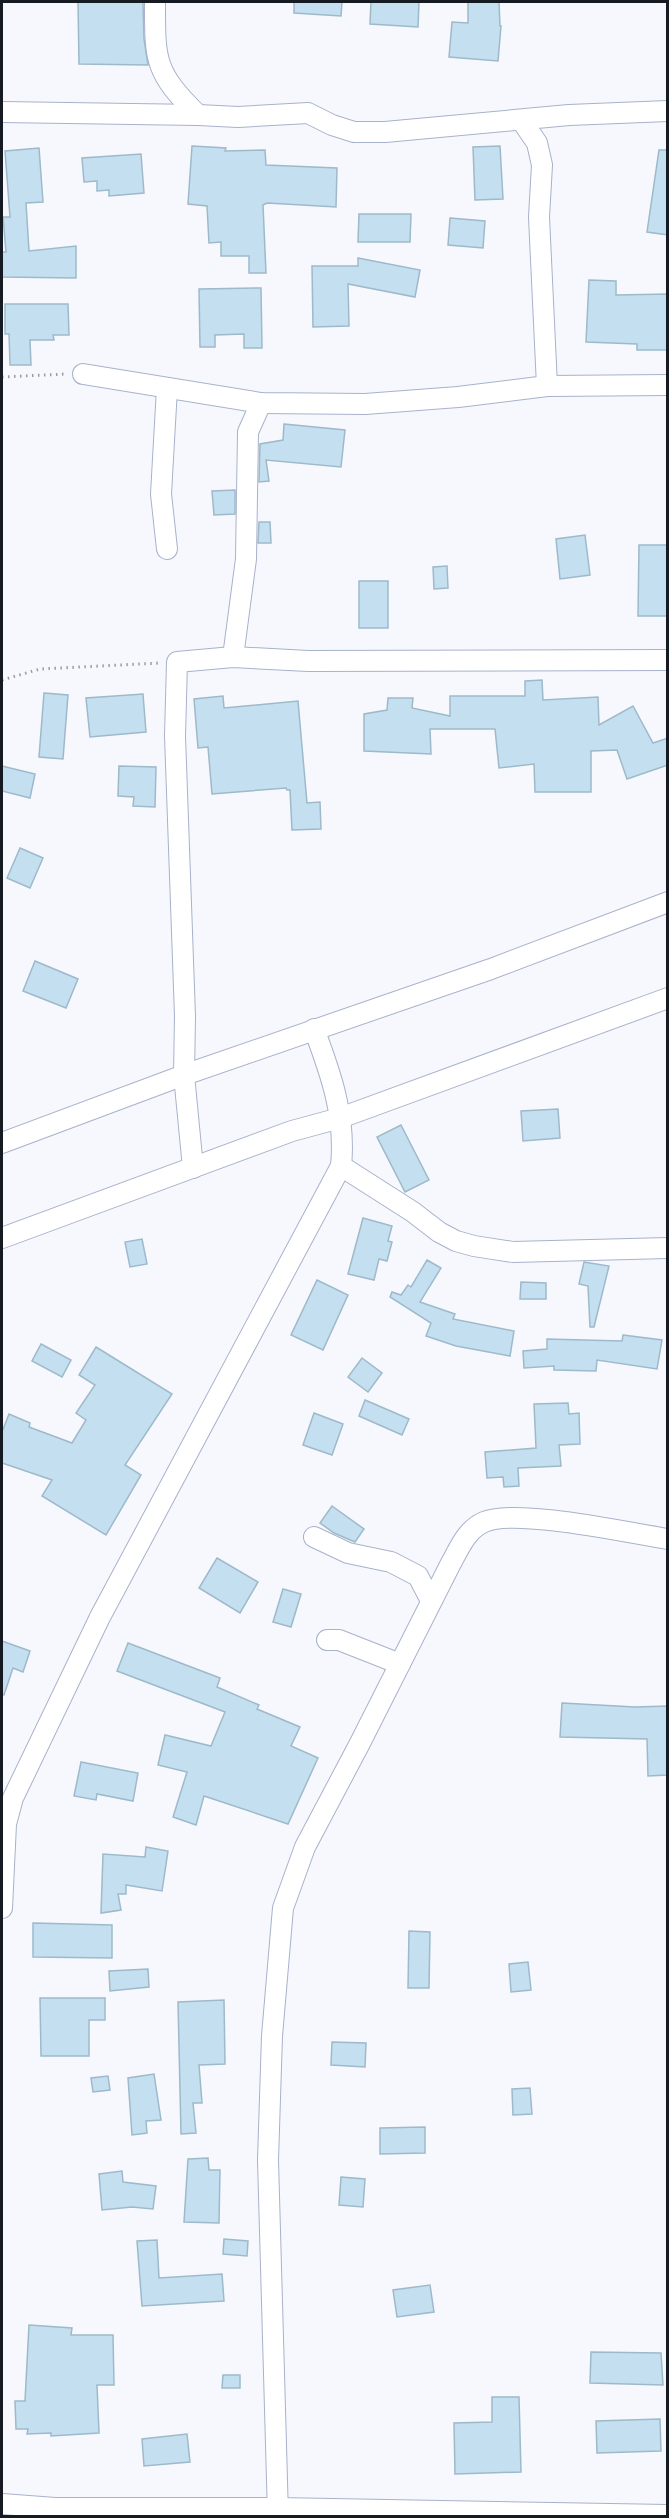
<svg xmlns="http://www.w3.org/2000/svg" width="669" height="2518" viewBox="0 0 669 2518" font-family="'Open Sans',sans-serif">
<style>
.building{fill:#c4e0f0;stroke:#9eb9c9;stroke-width:1.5}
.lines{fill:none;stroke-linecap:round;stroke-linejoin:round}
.minor-casing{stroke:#a7b2cb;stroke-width:22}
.path{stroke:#9a9ca4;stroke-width:3;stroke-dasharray:1.5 4.5;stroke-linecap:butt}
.minor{stroke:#fff;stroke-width:20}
</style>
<rect width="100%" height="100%" fill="#f6f8fe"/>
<g class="building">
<polygon points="78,2 143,2 144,39 148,65 79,64"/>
<polygon points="294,2 342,2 341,16 294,13"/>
<polygon points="371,2 419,2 418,27 370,24"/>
<polygon points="468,2 499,2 500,26 501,26 498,61 449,57 452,22 468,23"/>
<polygon points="192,146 226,148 225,151 265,150 266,165 337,168 336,207 267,203 263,205 266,273 249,273 249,256 221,256 221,242 209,243 207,206 188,204"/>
<polygon points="500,146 503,199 475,200 473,147"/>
<polygon points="39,148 43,202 26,203 29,251 76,246 76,278 2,277 2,252 6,252 3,217 10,217 5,151"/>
<polygon points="659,150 668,150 668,235 647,232"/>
<polygon points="141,154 144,193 109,196 109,190 97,191 97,181 84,182 82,158"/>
<polygon points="359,214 411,214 410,242 358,242"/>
<polygon points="450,218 485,221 483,248 448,245"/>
<polygon points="358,258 420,270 415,297 348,284 349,326 313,327 312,266 358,266"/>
<polygon points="589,280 616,281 616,295 668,294 668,350 637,350 637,344 586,342"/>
<polygon points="261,288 262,348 244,348 244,334 215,335 215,347 200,347 199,289"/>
<polygon points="5,304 68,304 69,335 53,335 54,340 30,340 31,365 10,365 9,334 5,334"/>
<polygon points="284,424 345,430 341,467 266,460 269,481 259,482 260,444 283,440"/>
<polygon points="235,490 235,514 214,515 212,491"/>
<polygon points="259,522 270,522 271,543 258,543"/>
<polygon points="585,535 590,575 560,579 556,539"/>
<polygon points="639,545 668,545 668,616 638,616"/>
<polygon points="447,566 448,588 434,589 433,567"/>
<rect x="359" y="581" width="29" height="47"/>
<polygon points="542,680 543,700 598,697 599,725 633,706 653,743 668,738 668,765 627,779 617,750 591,751 591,792 535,792 534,764 499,768 495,729 430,729 431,754 364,751 364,714 387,710 388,698 413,698 412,708 450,716 450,696 525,696 525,681"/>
<polygon points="44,693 68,695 63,759 39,757"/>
<polygon points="143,694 146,732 90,737 86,698"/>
<polygon points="223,696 224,708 298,701 307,803 320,802 321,829 292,830 290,790 287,790 286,788 212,794 208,747 198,748 194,699"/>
<polygon points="2,766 35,774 30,798 2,791"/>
<polygon points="119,766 156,767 155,807 133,806 134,797 118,796"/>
<polygon points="20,848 43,858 30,888 7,878"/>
<polygon points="35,961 78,979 66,1008 23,991"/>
<polygon points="558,1109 560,1138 523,1141 521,1111"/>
<polygon points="401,1125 429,1180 405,1192 377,1137"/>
<polygon points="363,1218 392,1226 388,1241 392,1242 387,1261 379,1259 374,1280 348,1274"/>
<polygon points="142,1239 147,1264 130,1267 125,1242"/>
<polygon points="427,1260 441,1268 420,1302 455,1314 453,1319 514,1331 510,1356 456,1346 426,1336 431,1323 390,1297 392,1292 401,1295 408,1285 411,1287"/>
<polygon points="584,1262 609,1266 594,1327 590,1327 588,1286 579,1284"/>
<polygon points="317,1280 348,1295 323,1350 291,1335"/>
<polygon points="521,1282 546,1283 546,1299 520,1299"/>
<polygon points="623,1335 662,1340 657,1369 597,1360 596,1371 554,1370 554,1366 524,1368 523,1351 547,1349 547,1339 622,1341"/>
<polygon points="41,1344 71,1360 62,1377 32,1361"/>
<polygon points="96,1347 172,1394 125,1465 141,1475 106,1535 42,1496 52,1480 2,1463 2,1432 9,1414 30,1423 29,1427 72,1443 86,1420 76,1413 95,1385 79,1375"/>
<polygon points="362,1358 382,1373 368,1392 348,1377"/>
<polygon points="365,1400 409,1419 402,1435 359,1416"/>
<polygon points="568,1403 569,1414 579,1413 580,1444 559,1445 561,1466 518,1468 519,1486 504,1487 503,1477 487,1478 485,1452 536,1448 534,1404"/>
<polygon points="314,1413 343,1424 332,1455 303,1445"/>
<polygon points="332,1506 364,1529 355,1542 334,1533 320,1523"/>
<polygon points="217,1558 258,1582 240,1613 199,1588"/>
<polygon points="283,1589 301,1594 291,1627 273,1622"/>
<polygon points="2,1641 30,1651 23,1672 13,1668 4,1695 2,1694"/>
<polygon points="128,1643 220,1678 217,1687 259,1705 257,1709 300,1727 291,1746 318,1758 288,1824 204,1796 196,1825 173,1817 187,1772 158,1765 165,1735 211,1746 225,1712 117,1671"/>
<polygon points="562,1703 635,1707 668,1706 668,1775 648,1776 647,1739 560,1737"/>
<polygon points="81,1762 138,1773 133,1801 97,1794 96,1800 74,1796"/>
<polygon points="146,1847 168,1851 162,1891 126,1885 126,1894 118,1894 121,1910 101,1913 103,1854 145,1857"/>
<polygon points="33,1923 112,1925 112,1958 33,1957"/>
<polygon points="409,1931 430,1932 429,1988 408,1988"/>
<polygon points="528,1962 531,1990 511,1992 509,1964"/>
<polygon points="148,1969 149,1987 110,1991 109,1971"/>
<polygon points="40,1998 105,1998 105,2020 89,2020 89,2056 41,2056"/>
<polygon points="224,2000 225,2064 199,2065 202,2103 193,2103 196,2133 181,2134 178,2002"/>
<polygon points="332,2042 366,2043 365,2067 331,2065"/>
<polygon points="154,2074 161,2120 146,2121 147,2133 132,2135 128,2078"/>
<polygon points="108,2076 110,2090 93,2092 91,2078"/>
<polygon points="530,2088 532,2114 513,2115 512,2089"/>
<polygon points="425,2127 425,2153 380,2154 380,2128"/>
<polygon points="208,2158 209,2170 220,2170 219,2223 184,2222 188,2159"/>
<polygon points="122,2171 123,2182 156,2186 153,2209 132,2207 102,2210 99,2174"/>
<polygon points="341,2177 365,2179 363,2207 339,2205"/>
<polygon points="224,2239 248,2241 247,2256 223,2254"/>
<polygon points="157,2240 159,2278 222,2274 224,2301 142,2306 137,2241"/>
<polygon points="430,2285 434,2312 397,2317 393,2290"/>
<polygon points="29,2325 72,2328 71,2335 113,2335 114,2385 97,2385 99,2433 51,2436 51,2433 27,2434 28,2429 16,2429 15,2401 25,2401"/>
<polygon points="591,2352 661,2353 663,2385 590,2383"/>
<polygon points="223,2375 240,2375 240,2388 222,2388"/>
<polygon points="492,2397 519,2397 521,2472 455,2474 454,2423 492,2422"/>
<polygon points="660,2419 661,2451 597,2453 596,2421"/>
<polygon points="187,2434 190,2462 144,2466 142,2439"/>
</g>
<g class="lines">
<g class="minor-casing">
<g id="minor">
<path d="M155,2C155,60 154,72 198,115"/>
<polyline points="2,112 198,115 238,117 308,113 332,125 354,132 385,132 569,115 668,111"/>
<polyline points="522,121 537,143 542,165 539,217 547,386"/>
<polyline points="83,374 261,403 365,404 458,397 547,386 668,385"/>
<polyline points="167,549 161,494 167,388"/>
<polyline points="233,657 246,559 248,432 261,403"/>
<polyline points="2,1143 184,1075 491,969 668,902"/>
<polyline points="341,1166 413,1212 439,1232 456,1241 474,1246 513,1252 668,1248"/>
<polyline points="193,1168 184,1075 185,1016 175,736 177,662 233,657 308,661 668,660"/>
<polyline points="2,1238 292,1131 340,1118 668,998"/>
<polyline points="314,1537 348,1553 391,1562 418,1576 431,1601"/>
<polyline points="327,1640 339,1640 400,1664"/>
<path d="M2,1908L6,1824L13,1798L100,1617L341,1166C346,1117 331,1074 314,1029"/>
<polyline points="2,2504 55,2508 278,2508 668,2515"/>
<path d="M278,2516L268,2160L272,2036L283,1908L305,1847L359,1745L450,1565C459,1549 466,1530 484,1522C516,1508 629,1533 668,1539"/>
</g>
</g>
<g class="path">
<polyline points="2,377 66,374"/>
<polyline points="2,680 40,669 160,663"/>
</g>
<use href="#minor" class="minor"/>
</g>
<rect width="669" height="2518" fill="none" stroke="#161a23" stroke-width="6"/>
</svg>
